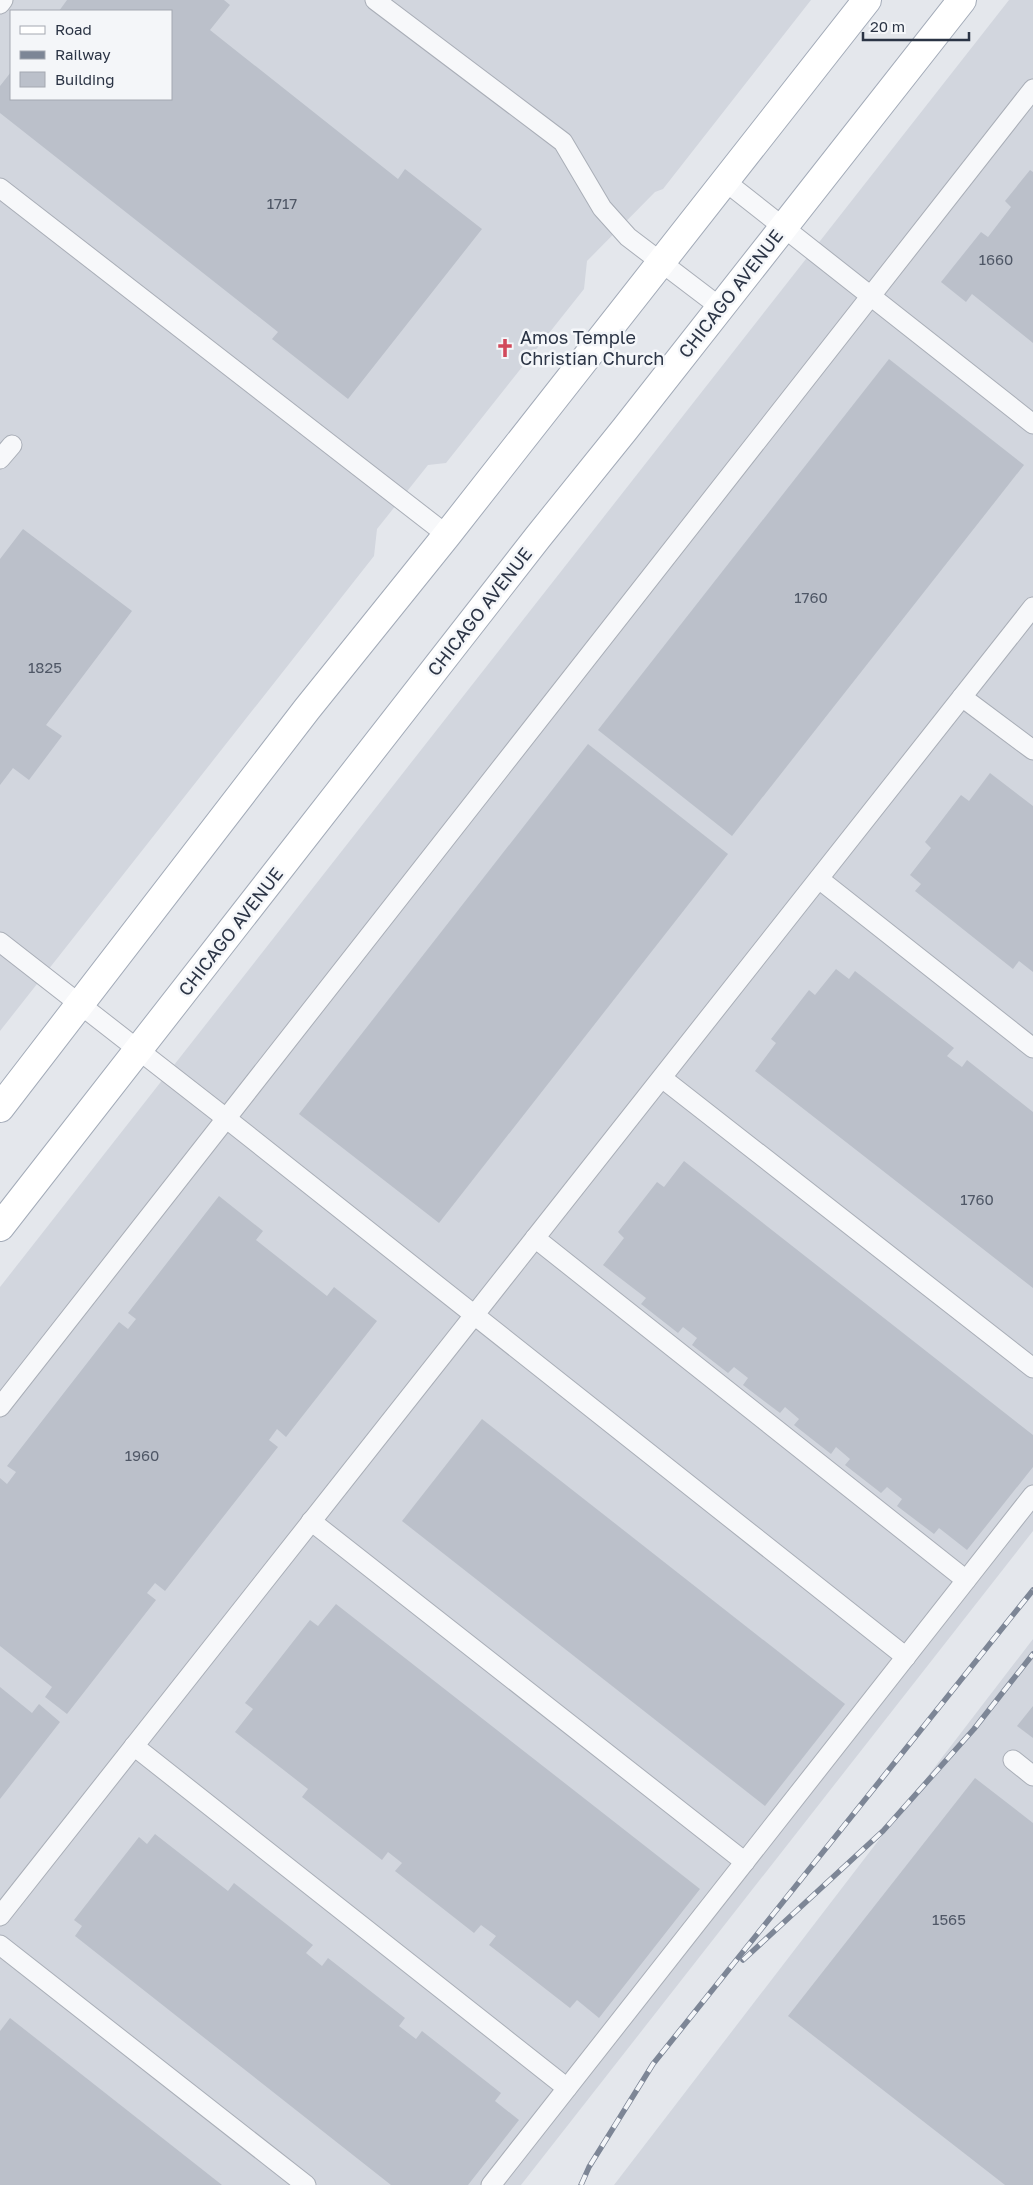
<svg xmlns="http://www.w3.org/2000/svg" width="1033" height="2185" viewBox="0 0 1033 2185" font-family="'Golos Text',sans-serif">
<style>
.built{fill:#d2d6de;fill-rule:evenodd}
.building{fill:#bbc0ca}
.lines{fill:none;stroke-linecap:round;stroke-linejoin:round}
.lane-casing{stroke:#a9aeb7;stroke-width:21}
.primary-casing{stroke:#a3abb8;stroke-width:30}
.lane{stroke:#f7f8fa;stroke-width:19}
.primary{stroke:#fff;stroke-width:28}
.rail-casing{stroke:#7d8696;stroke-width:5.5}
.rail{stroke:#f4f6f9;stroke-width:4;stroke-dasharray:11;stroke-linecap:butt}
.labels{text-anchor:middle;stroke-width:5;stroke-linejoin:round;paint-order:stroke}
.number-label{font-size:15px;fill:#4f5766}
.street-label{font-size:18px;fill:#2b3445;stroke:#f4f6f9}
.poi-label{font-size:18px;fill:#2b3445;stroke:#f4f6f9;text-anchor:start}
</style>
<rect width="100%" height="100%" fill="#e4e7ec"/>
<g class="built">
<path d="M0,0H811L663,189L655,192L587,261L584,289L446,463L428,465L377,529L374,556L0,1031ZM11,11H171V99H11Z"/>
<polygon points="1009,0 1033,0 1033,1531 521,2185 0,2185 0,1287"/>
<polygon points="1033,1639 1033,2185 614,2185"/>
</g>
<g class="building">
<polygon points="67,0 224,0 230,5 210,30 398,179 405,169 482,229 348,399 272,339 278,332 0,113 0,86 11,72 11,99 171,99 171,11 59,11"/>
<polygon points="1030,170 1033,172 1033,343 972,294 966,302 941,282 981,232 988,237 1011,207 1005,201"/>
<polygon points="889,359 1024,465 732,836 598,730"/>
<polygon points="23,529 132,611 46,725 62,736 29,780 13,768 0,785 0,559"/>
<polygon points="588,744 728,854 439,1223 299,1114"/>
<polygon points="990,773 1033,806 1033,972 1019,961 1013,969 915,891 921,884 910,875 931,848 925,842 961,795 969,801"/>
<polygon points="836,969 849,979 855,971 954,1048 947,1056 962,1067 967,1060 1033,1112 1033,1288 755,1071 776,1043 771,1039 809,990 815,995"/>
<polygon points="684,1161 1033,1435 1033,1467 967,1550 939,1528 934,1534 897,1506 902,1499 887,1487 881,1493 845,1465 850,1459 836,1447 831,1454 794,1425 799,1419 785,1407 780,1413 743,1385 748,1378 734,1367 728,1373 692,1345 697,1338 683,1327 678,1333 641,1304 646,1298 603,1265 624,1238 618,1232 657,1182 664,1187"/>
<polygon points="219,1196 263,1231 256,1240 327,1296 334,1287 377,1321 286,1437 277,1429 269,1440 278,1447 165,1591 155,1583 147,1593 156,1600 67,1714 45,1697 52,1687 0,1646 0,1478 7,1484 16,1472 7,1466 119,1322 128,1329 136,1319 128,1313"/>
<polygon points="482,1419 845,1704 765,1806 402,1521"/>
<polygon points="336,1604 700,1889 599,2018 577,2000 570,2008 489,1945 496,1936 481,1925 474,1933 395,1871 402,1863 388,1852 382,1860 302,1797 308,1789 235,1732 253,1709 245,1703 310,1620 318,1626"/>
<polygon points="0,1687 32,1713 39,1704 60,1722 0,1799"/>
<polygon points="1033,1706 1033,1738 1017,1726"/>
<polygon points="975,1778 1033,1823 1033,2185 1005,2185 788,2016"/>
<polygon points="155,1834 228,1891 234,1883 313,1945 306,1953 322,1966 328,1958 405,2018 399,2026 416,2039 422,2031 501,2093 495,2101 519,2120 468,2185 391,2185 75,1936 82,1926 74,1920 139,1837 147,1844"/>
<polygon points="10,2018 222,2185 0,2185 0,2031"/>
</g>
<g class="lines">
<g class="lane-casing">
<g id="lane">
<polyline points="375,0 563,142 602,208 628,237 720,307"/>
<polyline points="0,4 3,0"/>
<polyline points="726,182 1033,424"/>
<polyline points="0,188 447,535"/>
<polyline points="0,459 12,445"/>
<polyline points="962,697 1033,750"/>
<polyline points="819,879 1033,1048"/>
<polyline points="0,942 227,1119 906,1657"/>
<polyline points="662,1078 1033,1368"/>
<polyline points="535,1238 966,1580"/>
<polyline points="0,1407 1033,89"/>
<polyline points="311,1521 745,1862"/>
<polyline points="134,1746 567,2088"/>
<polyline points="1013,1760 1033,1776"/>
<polyline points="0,1916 1033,607"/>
<polyline points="0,1945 306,2185"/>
<polyline points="491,2185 1033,1495"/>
</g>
</g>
<g class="primary-casing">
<g id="primary">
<polyline points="0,1108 307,709 447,535 867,0"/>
<polyline points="0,1227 538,537 625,429 962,0"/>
</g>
</g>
<use href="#lane" class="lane"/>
<use href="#primary" class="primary"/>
<g class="rail-casing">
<g id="rail">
<polyline points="743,1960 883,1831 974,1729 1033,1654"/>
<polyline points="581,2185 589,2167 653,2064 1033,1590"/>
</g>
</g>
<use href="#rail" class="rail"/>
</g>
<defs>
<g id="church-bare" transform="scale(1.5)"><path d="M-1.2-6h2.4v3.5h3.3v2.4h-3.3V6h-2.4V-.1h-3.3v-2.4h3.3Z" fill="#d1495b" stroke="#f4f6f9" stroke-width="2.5" paint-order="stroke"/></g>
</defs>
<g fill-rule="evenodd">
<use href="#church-bare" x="505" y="348"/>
</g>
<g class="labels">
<g class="number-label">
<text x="282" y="209">1717</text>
<text x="996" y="265">1660</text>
<text x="811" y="603">1760</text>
<text x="45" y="673">1825</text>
<text x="977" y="1205">1760</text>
<text x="142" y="1461">1960</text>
<text x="949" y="1925">1565</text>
</g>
<g class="street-label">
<text transform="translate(731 294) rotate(-52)" y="6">CHICAGO AVENUE</text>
<text transform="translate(480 612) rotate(-52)" y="6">CHICAGO AVENUE</text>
<text transform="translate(231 932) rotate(-52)" y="6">CHICAGO AVENUE</text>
</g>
<g class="poi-label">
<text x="520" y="344">Amos Temple<tspan x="520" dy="21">Christian Church</tspan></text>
</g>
</g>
<rect x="10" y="10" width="162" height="90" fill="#f4f6f9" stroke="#a4a8b1"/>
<rect x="20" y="26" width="25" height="8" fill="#ffffff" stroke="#a4a8b1"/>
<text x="55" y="35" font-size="15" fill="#2b3445">Road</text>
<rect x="20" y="51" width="25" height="8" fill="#7d8696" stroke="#a4a8b1"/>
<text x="55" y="60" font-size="15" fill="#2b3445">Railway</text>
<rect x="20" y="72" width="25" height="15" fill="#bbc0ca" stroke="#a4a8b1"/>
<text x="55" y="85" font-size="15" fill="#2b3445">Building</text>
<path d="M863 32v8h106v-8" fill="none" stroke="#2b3445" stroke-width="2.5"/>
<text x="870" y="32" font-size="15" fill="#2b3445" stroke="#f4f6f9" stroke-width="4" paint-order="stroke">20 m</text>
</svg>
